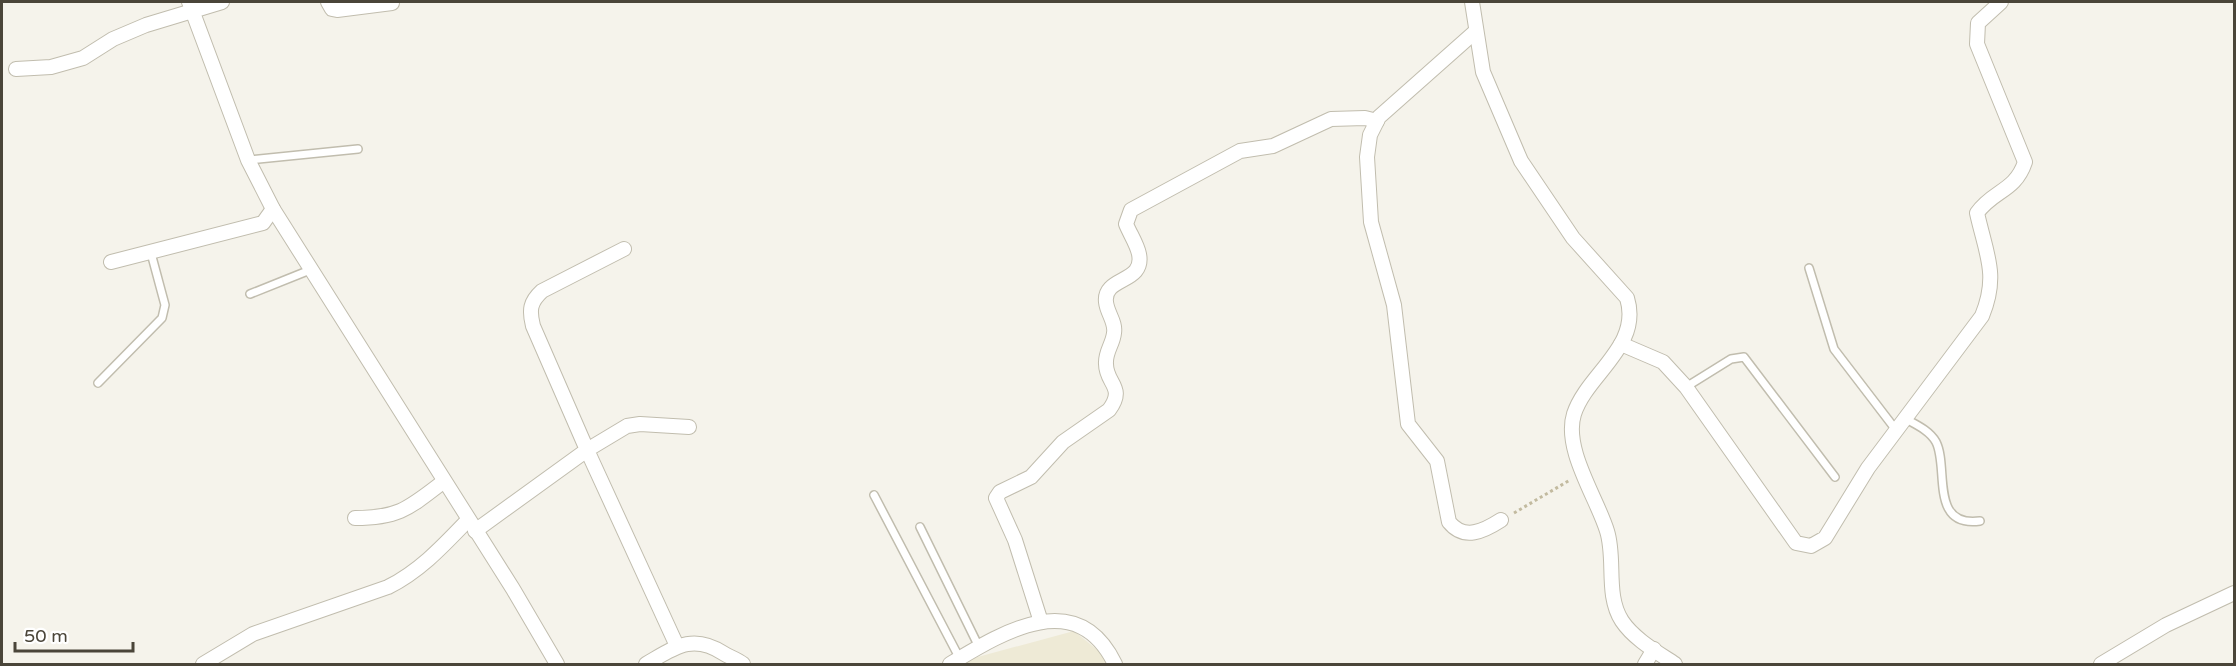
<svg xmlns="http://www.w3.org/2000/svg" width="2236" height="666" viewBox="0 0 2236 666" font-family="'Varela Round',sans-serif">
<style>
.education{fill:#eeead6}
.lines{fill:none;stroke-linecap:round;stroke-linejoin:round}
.service-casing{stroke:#c1bdae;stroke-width:10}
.minor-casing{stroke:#c1bdae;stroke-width:16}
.path{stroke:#c2ba9f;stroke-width:3;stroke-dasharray:3 3;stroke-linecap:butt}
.service{stroke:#fff;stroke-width:7}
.minor{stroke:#fff;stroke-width:14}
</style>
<rect width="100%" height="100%" fill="#f5f3eb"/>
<polygon class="education" points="1074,631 1100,652 1106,664 963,664 974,658"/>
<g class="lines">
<g class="service-casing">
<g id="service">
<polyline points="248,160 358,149"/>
<polyline points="1809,268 1834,349 1896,430"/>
<polyline points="250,294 310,270"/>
<polyline points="98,383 162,318 165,305 151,253"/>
<polyline points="1686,387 1731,359 1744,357 1835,477"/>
<path d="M1906,419C1917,425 1930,431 1936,442C1949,467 1929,528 1980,521"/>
<polyline points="874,495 960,659"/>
<polyline points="920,527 979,647"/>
</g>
</g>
<g class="minor-casing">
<g id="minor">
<polyline points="189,2 248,160 273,209 513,589 557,664"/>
<polyline points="328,2 332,9 337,10 392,3"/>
<path d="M1472,2L1483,72L1521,161L1573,238L1627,298C1642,346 1587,374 1574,414C1563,449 1597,498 1607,531C1616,559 1605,595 1622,621C1634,639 1657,652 1675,664"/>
<path d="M1476,31L1379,117L1370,135L1367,157L1371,222L1394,305L1408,424L1437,461L1449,522C1464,541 1484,531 1501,520"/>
<polyline points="16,69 51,67 83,58 113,39 146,25 222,2"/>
<polyline points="111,262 263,223 273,209"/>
<path d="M1621,344L1663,362L1686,387L1796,543L1811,546L1825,538L1868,468L1982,316C1999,275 1986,254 1977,213C1993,190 2015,192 2025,162L1977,44L1978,23L2001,2"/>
<path d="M355,518C399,518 409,508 443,482"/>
<path d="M475,531L587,450L533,326C529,310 530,302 542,291L624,249"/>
<path d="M1041,622L1015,540L996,498L1000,492L1031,477L1063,442L1109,410C1126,387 1106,384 1106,364C1105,352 1113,344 1114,333C1116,322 1107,313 1106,302C1103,276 1145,284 1139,254C1137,244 1130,234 1126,224L1131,210L1240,151L1273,146L1331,119L1365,118L1377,121"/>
<polyline points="677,646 587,450 627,426 640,424 689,427"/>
<path d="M203,664L253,634L388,587C420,571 443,546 468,520"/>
<path d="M646,664C674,648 692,633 723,653C729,657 737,659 743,664"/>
<path d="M950,664C1003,632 1077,586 1115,664"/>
<polyline points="1645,664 1654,649"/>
<polyline points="2101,664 2166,625 2234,593"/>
</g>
</g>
<polyline class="path" points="1514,513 1570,480"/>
<use href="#service" class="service"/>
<use href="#minor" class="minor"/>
</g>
<rect width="2236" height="666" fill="none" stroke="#4a4539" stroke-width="6"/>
<path d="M15 642v9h118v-9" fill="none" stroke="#4a4539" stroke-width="3"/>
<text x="24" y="642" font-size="18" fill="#4a4539" stroke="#ffffff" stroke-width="4.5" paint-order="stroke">50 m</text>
</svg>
